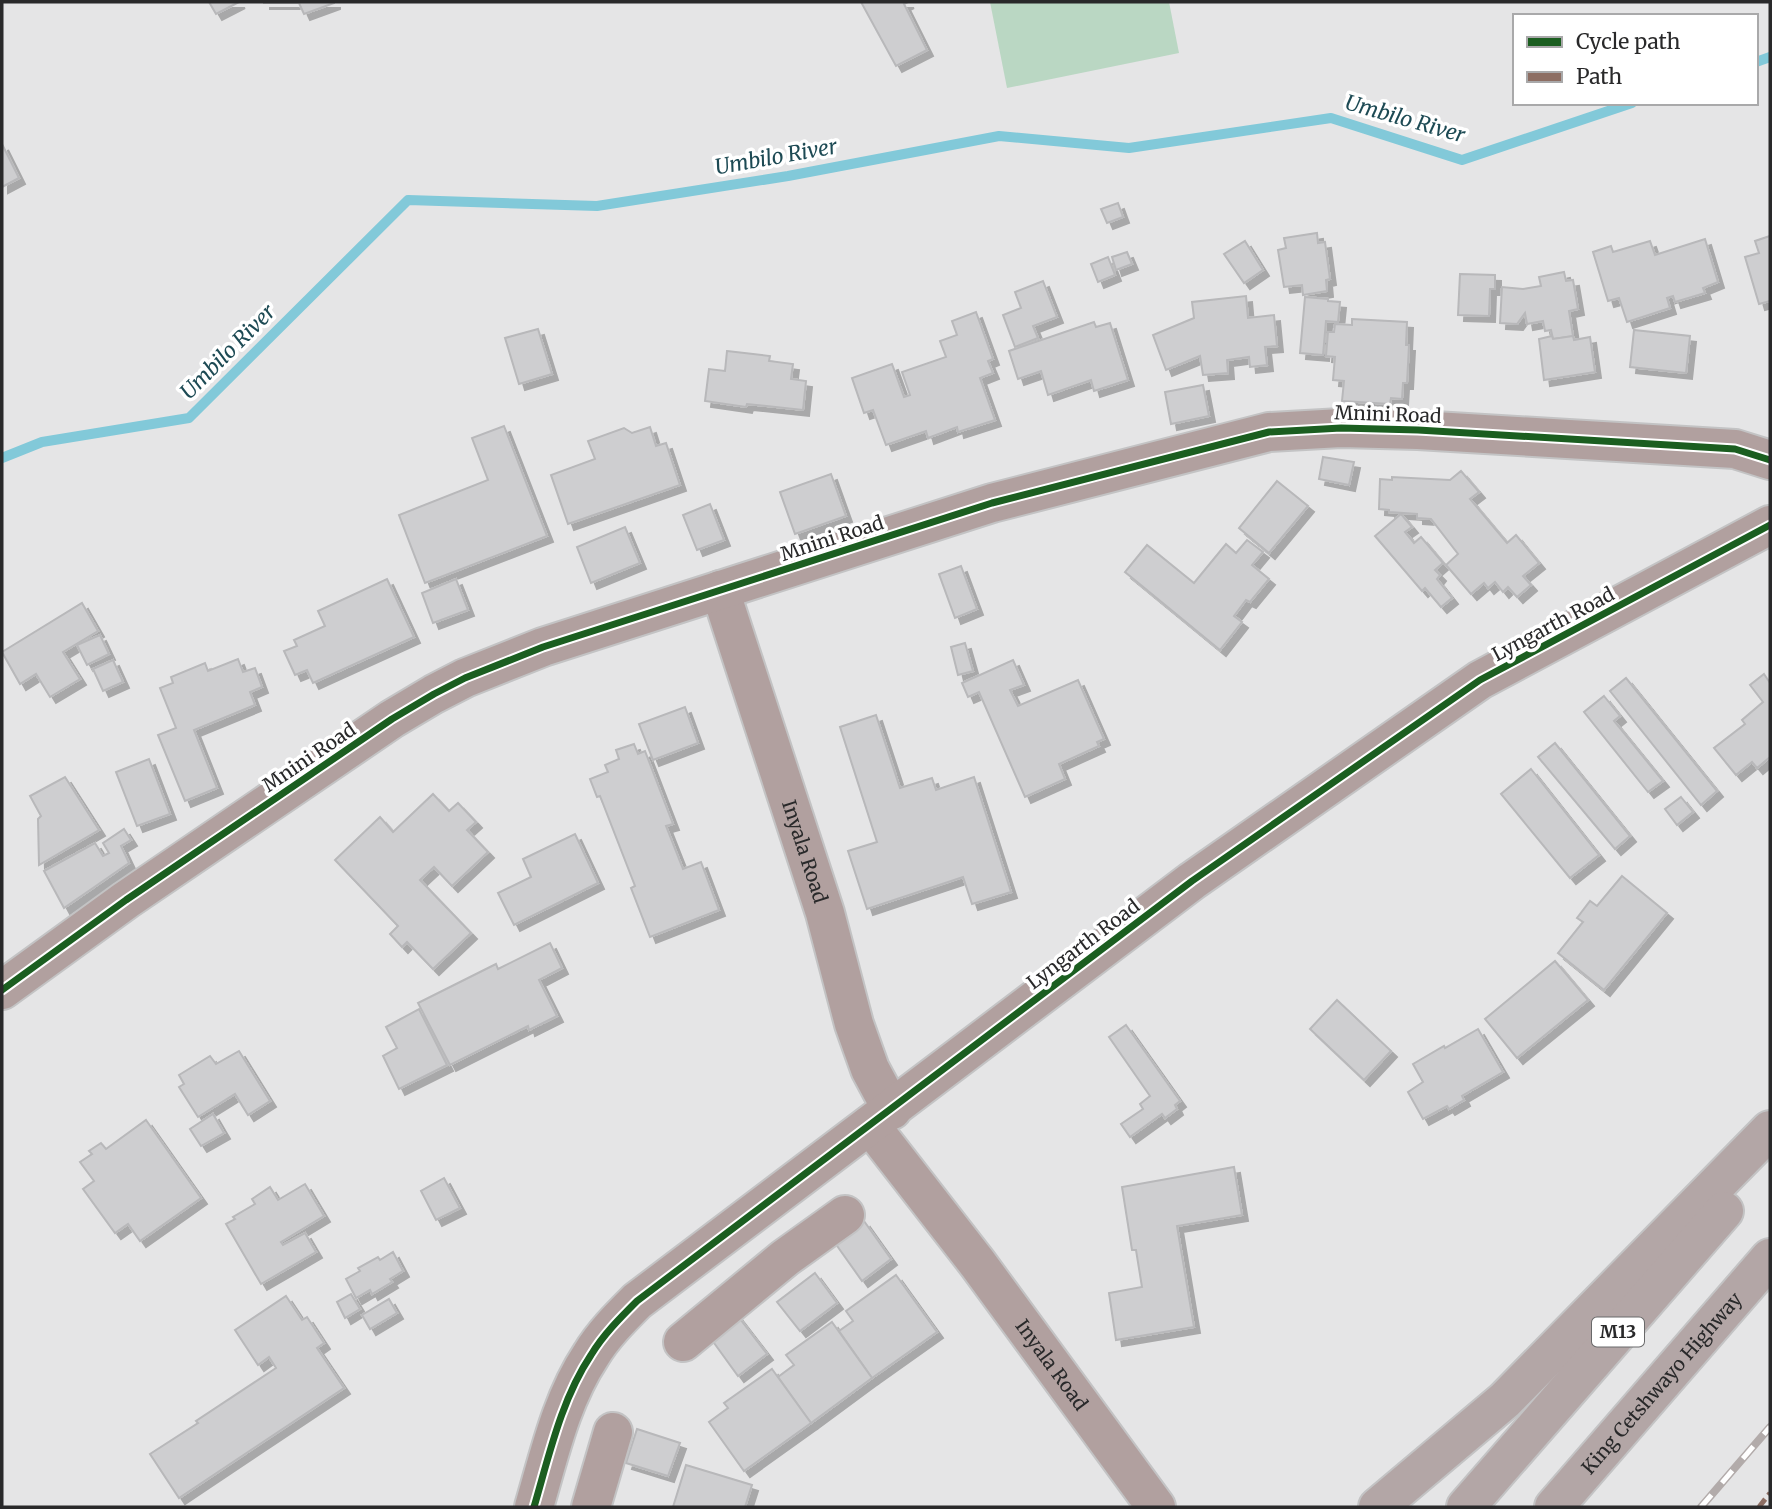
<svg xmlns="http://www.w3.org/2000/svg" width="1772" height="1509" viewBox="0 0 1772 1509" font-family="Merriweather,serif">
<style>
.green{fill:#bad7c3}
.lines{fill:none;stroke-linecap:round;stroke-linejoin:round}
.stream{stroke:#82c9d9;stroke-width:10}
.building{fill:#ceced0;stroke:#b8b8ba;stroke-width:2;filter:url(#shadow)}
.minor-casing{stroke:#c3c3c4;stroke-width:42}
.highway-casing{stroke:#c3c3c4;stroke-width:42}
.minor{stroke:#b1a09f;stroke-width:38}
.highway{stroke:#b3a6a6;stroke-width:38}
.rail-casing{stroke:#b2abaa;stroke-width:8}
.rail{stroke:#fff;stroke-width:5;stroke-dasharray:16;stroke-linecap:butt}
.quiet{stroke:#8d6e63;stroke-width:5;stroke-dasharray:10 5;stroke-linecap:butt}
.cycleway-casing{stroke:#fff;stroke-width:11}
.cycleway{stroke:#1b5e20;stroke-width:7}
.labels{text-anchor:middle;stroke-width:7;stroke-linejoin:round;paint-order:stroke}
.shield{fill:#fff;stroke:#69696a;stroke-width:2}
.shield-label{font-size:18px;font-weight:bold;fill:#29292a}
.street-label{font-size:19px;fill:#29292a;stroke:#fff}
.water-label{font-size:21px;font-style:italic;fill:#1d4a54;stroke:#fff}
</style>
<defs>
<filter id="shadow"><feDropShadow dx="6" dy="6" stdDeviation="0" flood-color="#0004"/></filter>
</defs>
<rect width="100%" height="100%" fill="#e5e5e6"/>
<polygon class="green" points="990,2 1169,2 1179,53 1007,88"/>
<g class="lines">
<g class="stream">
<polyline points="1756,62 1770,57"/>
<polyline points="2,458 42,442 189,418 408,200 597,206 788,176 999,136 1129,148 1331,118 1462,160 1632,103"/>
</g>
</g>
<g class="building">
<polygon points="209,2 239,2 216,14"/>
<polygon points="264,2 334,2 334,3 304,14 299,3 264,3"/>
<polygon points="861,2 908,2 904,4 927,50 896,66"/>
<polygon points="2,144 19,178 2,187"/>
<polygon points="1118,203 1123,217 1107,223 1101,209"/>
<polygon points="1317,233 1318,243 1325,242 1330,279 1326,280 1327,291 1303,295 1302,285 1284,287 1278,250 1286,248 1284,238"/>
<polygon points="1770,236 1770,301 1759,304 1745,257 1759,253 1755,241"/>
<polygon points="1705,239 1718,282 1703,288 1705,293 1675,302 1673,296 1667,298 1670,308 1627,322 1619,298 1608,301 1593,252 1611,246 1613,252 1650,241 1655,255"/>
<polygon points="1245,241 1263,270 1244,283 1224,254"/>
<polygon points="1127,252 1132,264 1116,270 1112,257"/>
<polygon points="1108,257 1115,275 1098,282 1091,264"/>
<polygon points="1564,272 1566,281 1573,280 1578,309 1569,311 1573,336 1553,339 1551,330 1545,331 1543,321 1527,324 1525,313 1517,324 1500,323 1502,287 1523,289 1541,286 1539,277"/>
<polygon points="1460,274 1495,275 1495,289 1490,289 1489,316 1458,315"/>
<polygon points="1043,281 1057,317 1033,326 1038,338 1015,347 1003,315 1021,308 1015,292"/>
<polygon points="1246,296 1248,318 1274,315 1277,346 1265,347 1267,365 1250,367 1249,357 1227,360 1228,373 1203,375 1200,356 1166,370 1153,335 1194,318 1192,302"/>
<polygon points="1305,297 1328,299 1328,301 1340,302 1338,322 1326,321 1323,355 1300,353"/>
<polygon points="976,312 993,359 988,361 993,373 980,378 995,420 958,432 957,427 928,438 926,431 886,445 873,410 864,413 852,378 892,364 904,397 910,395 902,372 946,357 940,341 957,335 952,321"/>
<polygon points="1352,319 1407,322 1406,345 1409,345 1407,383 1403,383 1402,399 1391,398 1390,404 1342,401 1344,381 1333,380 1335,357 1326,356 1328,332 1334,332 1335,324 1352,325"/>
<polygon points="1094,322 1096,327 1110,323 1128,380 1094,391 1091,380 1048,395 1041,371 1018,379 1009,351"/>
<polygon points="538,329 552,374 519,384 505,338"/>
<polygon points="1634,330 1690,336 1686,373 1630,367"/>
<polygon points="1552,336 1553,339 1573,336 1574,340 1590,337 1595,372 1544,380 1539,339"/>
<polygon points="727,351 770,356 769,361 793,364 791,379 806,381 803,410 747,404 746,407 705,401 709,369 725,371"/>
<polygon points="1203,385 1209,416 1171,424 1165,392"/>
<polygon points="504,426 547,536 425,583 399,515 488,480 472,438"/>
<polygon points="650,427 656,446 666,443 680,485 568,524 551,475 595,459 588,441 624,428 632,433"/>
<polygon points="1323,457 1354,462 1349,485 1319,479"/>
<polygon points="1461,471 1479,492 1470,499 1507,543 1516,535 1539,563 1523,576 1531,585 1517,597 1508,587 1503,592 1495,582 1488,588 1484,583 1471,594 1446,565 1458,554 1431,519 1417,518 1417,514 1389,512 1389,510 1379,509 1380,479 1392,480 1392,477 1450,480"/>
<polygon points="831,474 846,516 795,534 780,492"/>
<polygon points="1277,481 1308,506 1269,553 1239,528"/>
<polygon points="710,504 724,540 697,550 683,515"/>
<polygon points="1401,514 1412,527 1405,532 1414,543 1421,537 1443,563 1435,570 1440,575 1437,579 1452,598 1441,607 1425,588 1422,591 1375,536"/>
<polygon points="625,527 640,563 591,583 577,547"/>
<polygon points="1247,540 1263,552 1252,565 1269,579 1250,602 1246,600 1234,616 1242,622 1220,650 1125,572 1147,545 1194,583 1226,544 1236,553"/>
<polygon points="961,566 977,609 955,618 939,574"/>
<polygon points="387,579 414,637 313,683 307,670 295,675 284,651 297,646 294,640 325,626 318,611"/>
<polygon points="456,579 468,610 433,623 422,593"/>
<polygon points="82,603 98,631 63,652 80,679 50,697 36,674 20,684 2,652"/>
<polygon points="100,635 109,654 87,665 77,645"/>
<polygon points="965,643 973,671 958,675 951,647"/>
<polygon points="238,659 243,672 255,668 262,687 250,692 255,705 194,730 217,788 185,801 158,735 176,728 160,688 173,683 171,677 205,663 208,671"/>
<polygon points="113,660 123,682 103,691 93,669"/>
<polygon points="1013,660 1024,685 1010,690 1018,706 1078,680 1104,739 1097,742 1099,746 1059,764 1065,779 1025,797 979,692 968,697 962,683"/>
<polygon points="1764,674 1770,683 1770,757 1757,768 1752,762 1736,775 1714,748 1745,724 1742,720 1763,702 1750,685"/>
<polygon points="1626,678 1717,791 1701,805 1610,691"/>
<polygon points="1604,696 1620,716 1614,721 1663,781 1648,792 1584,712"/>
<polygon points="685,707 698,743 653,760 639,724"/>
<polygon points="876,715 900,788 932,778 936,790 974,777 1011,892 972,904 963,877 867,909 848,851 877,842 840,727"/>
<polygon points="1555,743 1630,836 1615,849 1538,757"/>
<polygon points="634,744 638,754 645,751 673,824 666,826 683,869 701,862 719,910 650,937 631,888 635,886 600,796 597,797 590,779 608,772 605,765 619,759 616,750"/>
<polygon points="149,759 170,814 137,826 116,772"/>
<polygon points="1531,769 1599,855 1570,878 1501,794"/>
<polygon points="65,777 99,830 39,865 38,819 41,816 30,796"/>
<polygon points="433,794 449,811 458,803 476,822 467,830 488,852 452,886 434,867 420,880 471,933 433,969 407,942 402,947 390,934 398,926 335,860 380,817 393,832"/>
<polygon points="1681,797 1693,812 1677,825 1665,809"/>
<polygon points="124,829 131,840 121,846 129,863 64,908 44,871 95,843 103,856 109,853 103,843"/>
<polygon points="575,834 598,883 514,925 498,893 531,877 523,859"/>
<polygon points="1622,876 1667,913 1604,990 1558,953 1583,922 1577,918 1590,901 1597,906"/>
<polygon points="550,943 562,968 539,980 557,1016 529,1030 528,1026 450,1065 418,1003 496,964 498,969"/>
<polygon points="1555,961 1588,1000 1517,1058 1485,1019"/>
<polygon points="1337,1000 1391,1051 1364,1080 1310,1029"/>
<polygon points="419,1009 447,1065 399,1089 383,1056 397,1048 386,1027"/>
<polygon points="1126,1025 1180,1101 1175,1105 1177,1109 1165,1118 1162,1114 1130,1137 1121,1124 1143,1109 1140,1104 1150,1096 1109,1037"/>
<polygon points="1478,1029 1503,1072 1462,1096 1464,1100 1449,1109 1447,1106 1423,1119 1408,1092 1423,1082 1413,1064 1444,1046 1445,1048"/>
<polygon points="239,1051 270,1101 248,1115 235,1094 198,1117 179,1087 184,1084 179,1075 210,1056 216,1064"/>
<polygon points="213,1114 224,1133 201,1146 190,1129"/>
<polygon points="146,1120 201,1198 140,1241 128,1224 115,1233 83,1189 94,1181 80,1162 92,1154 89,1151 101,1143 106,1149"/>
<polygon points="1234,1167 1242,1215 1177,1226 1194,1327 1116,1340 1109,1293 1142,1287 1136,1250 1132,1250 1122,1187"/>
<polygon points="444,1178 460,1208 436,1220 421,1191"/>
<polygon points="305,1184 324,1216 281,1242 283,1245 305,1233 316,1252 261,1284 226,1224 235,1219 233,1217 255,1204 252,1199 270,1187 278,1200"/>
<polygon points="864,1221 891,1259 862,1281 835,1243"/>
<polygon points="393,1252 403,1271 390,1279 392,1282 372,1294 370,1290 356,1298 346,1279 360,1271 358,1268 378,1257 380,1260"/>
<polygon points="815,1273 837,1303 800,1331 777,1302"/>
<polygon points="896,1275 937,1332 872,1378 839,1331 853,1321 846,1311"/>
<polygon points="351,1294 360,1309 345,1318 337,1302"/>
<polygon points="286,1296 302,1320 307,1317 324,1343 317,1348 344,1388 179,1498 150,1454 198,1423 196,1421 276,1368 269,1357 258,1365 235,1330"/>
<polygon points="389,1299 397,1313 370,1329 362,1315"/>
<polygon points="737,1315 767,1354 738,1376 709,1336"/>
<polygon points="832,1322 872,1378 811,1423 778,1377 794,1365 786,1355"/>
<polygon points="772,1369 811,1423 744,1471 709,1422 728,1408 724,1403"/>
<polygon points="637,1429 680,1443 668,1476 626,1463"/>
<polygon points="686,1465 752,1485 745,1507 673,1507"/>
</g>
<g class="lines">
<g class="minor-casing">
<g id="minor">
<path id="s1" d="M720,590L825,913L854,1024L870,1069L892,1110"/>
<polyline points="2,990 126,900 392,719 434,694 465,678 543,647 992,503 1269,432 1341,428 1418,430 1735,449 1770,460"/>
<path id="s2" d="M870,1125L978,1264L1156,1507"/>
<polyline points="683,1342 785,1258 845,1215"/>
<path d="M534,1507C549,1456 561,1400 591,1355C603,1335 620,1318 637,1301L1192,881L1480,680L1770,525"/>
<polyline points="591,1507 613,1432"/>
</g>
</g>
<g class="highway-casing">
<g id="highway">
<polyline points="1378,1507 1505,1400 1770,1130"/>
<polyline points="1466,1507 1724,1211"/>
<path id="s3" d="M1554,1507L1770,1258"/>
</g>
</g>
<use href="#minor" class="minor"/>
<use href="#highway" class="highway"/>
<g class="rail-casing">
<polyline id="rail" points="1701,1507 1770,1427"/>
</g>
<use href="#rail" class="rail"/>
<polyline class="quiet" points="1759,1507 1770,1493"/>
<g class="cycleway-casing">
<g id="cycleway">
<polyline points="2,990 126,900 392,719 434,694 465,678 543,647 992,503 1269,432 1341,428 1418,430 1735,449 1770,460"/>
<path d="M534,1507C549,1456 561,1400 591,1355C603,1335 620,1318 637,1301L1192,881L1480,680L1770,525"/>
</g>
</g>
<use href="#cycleway" class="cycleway"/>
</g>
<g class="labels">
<rect class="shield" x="1592" y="1317.5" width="52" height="29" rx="5"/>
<g class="shield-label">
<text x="1618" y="1338">M13</text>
</g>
<g class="street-label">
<text transform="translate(1388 414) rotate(2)" y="7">Mnini Road</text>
<text transform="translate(832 538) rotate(-18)" y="7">Mnini Road</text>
<text transform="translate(1553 624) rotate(-28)" y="7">Lyngarth Road</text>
<text transform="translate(309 757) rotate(-34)" y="7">Mnini Road</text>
<text dy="7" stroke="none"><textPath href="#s1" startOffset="275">Inyala Road</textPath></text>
<text transform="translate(1083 944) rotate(-37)" y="7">Lyngarth Road</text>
<text dy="7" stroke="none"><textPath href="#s2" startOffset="301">Inyala Road</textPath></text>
<text dy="7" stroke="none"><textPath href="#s3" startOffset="164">King Cetshwayo Highway</textPath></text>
</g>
<g class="water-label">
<text transform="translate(1405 119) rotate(16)" y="7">Umbilo River</text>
<text transform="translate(776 157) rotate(-10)" y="7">Umbilo River</text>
<text transform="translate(228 352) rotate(-45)" y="7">Umbilo River</text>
</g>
</g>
<rect width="1772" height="1509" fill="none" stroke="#29292a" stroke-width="7"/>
<rect x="1513" y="14" width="245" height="91" fill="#ffffff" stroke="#a9a9aa" stroke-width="2"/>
<rect x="1527" y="37" width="35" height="10" fill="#1b5e20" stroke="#a9a9aa" stroke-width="2"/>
<text x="1576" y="49" font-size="21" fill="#29292a">Cycle path</text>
<rect x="1527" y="72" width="35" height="10" fill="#8d6e63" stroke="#a9a9aa" stroke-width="2"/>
<text x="1576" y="84" font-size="21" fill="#29292a">Path</text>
</svg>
